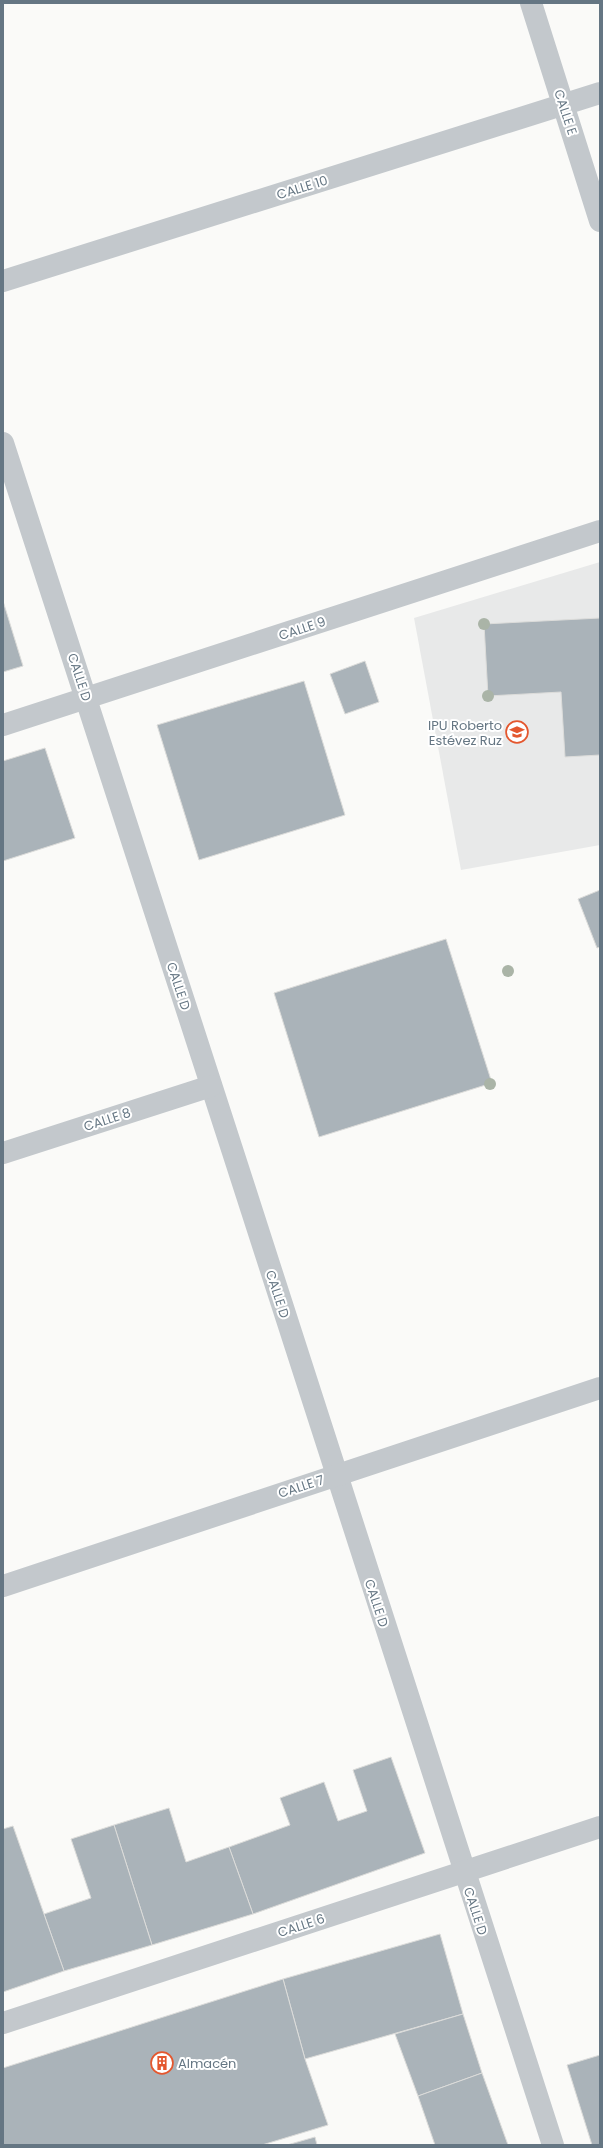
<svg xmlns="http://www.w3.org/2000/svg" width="603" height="2148" viewBox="0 0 603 2148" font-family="Poppins,sans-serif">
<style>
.built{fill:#e8e9e9}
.building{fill:#aab3b9;stroke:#dcdcda}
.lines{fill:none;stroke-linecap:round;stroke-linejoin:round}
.minor{stroke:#c3c8cc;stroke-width:22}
.tertiary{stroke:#c3c8cc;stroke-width:22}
.tree{fill:#aab4a7}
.labels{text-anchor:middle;stroke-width:4;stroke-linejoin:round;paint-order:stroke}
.street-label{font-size:13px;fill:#657683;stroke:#fff}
.poi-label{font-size:13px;fill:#657683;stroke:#fff;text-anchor:end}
</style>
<rect width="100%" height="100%" fill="#fafaf8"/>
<polygon class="built" points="600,562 600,845 461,870 414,618"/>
<g class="building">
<polygon points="3,601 23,666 3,672"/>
<polygon points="600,618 600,755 565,757 561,692 488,696 484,624"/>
<polygon points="365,661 379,702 345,714 330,674"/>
<polygon points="304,681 345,815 199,860 157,725"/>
<polygon points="45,748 75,838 3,861 3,761"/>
<polygon points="600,890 600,947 597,948 578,899"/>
<polygon points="446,939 492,1083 319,1137 274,993"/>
<polygon points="391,1757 425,1853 253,1914 229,1847 290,1825 280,1798 324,1782 338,1821 367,1811 353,1770"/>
<polygon points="169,1808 186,1862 229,1847 253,1914 152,1945 114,1825"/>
<polygon points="114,1825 152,1945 64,1971 44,1914 91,1898 71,1839"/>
<polygon points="13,1826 64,1971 3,1992 3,1829"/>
<polygon points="440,1934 463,2014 305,2059 283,1979"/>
<polygon points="283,1979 305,2059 328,2125 262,2145 3,2145 3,2068"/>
<polygon points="463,2014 482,2073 418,2096 395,2034"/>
<polygon points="600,2055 600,2145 592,2145 567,2065"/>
<polygon points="482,2073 508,2145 435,2145 418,2096"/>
<polygon points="315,2137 317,2145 287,2145"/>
</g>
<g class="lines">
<g class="minor">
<polyline points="531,3 600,221"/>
<polyline points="3,281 600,93"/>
<path d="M3,443C190,1009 367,1579 553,2145"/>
<polyline points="3,1153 211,1086"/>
<polyline points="3,1586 600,1388"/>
<polyline points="3,2023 600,1827"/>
</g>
<polyline class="tertiary" points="3,725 600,531"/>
</g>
<g class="tree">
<circle cx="484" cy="624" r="6"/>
<circle cx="488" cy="696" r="6"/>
<circle cx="508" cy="971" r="6"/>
<circle cx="490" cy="1084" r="6"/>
</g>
<defs>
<g id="school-ring" transform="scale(1.15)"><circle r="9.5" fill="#fff" stroke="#e4572e" stroke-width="1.5"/><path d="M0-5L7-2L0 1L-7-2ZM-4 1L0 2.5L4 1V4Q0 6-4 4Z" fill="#e4572e"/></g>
<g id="building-ring" transform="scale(1.15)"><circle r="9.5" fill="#fff" stroke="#e4572e" stroke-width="1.5"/><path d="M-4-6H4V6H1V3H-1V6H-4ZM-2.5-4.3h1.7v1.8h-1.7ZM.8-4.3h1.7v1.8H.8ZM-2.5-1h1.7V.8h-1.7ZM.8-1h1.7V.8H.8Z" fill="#e4572e"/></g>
</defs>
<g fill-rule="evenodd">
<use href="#school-ring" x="517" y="732"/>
<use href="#building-ring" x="162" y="2063"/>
</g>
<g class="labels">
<g class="street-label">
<text transform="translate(566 112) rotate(72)" y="5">CALLE E</text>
<text transform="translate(302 187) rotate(-17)" y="5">CALLE 10</text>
<text transform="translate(302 628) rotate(-18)" y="5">CALLE 9</text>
<text transform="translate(80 677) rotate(72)" y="5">CALLE D</text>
<text transform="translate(179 986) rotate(72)" y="5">CALLE D</text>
<text transform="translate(107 1119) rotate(-18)" y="5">CALLE 8</text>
<text transform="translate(278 1294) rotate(72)" y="5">CALLE D</text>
<text transform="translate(301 1486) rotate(-18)" y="5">CALLE 7</text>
<text transform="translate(377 1603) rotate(72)" y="5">CALLE D</text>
<text transform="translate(476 1911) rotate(72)" y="5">CALLE D</text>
<text transform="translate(301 1925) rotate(-18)" y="5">CALLE 6</text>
</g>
<g class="poi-label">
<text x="502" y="730">IPU Roberto<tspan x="502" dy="15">Estévez Ruz</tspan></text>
<text x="178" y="2068" text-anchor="start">Almacén</text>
</g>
</g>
<rect width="603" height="2148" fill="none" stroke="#657683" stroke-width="8"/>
</svg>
